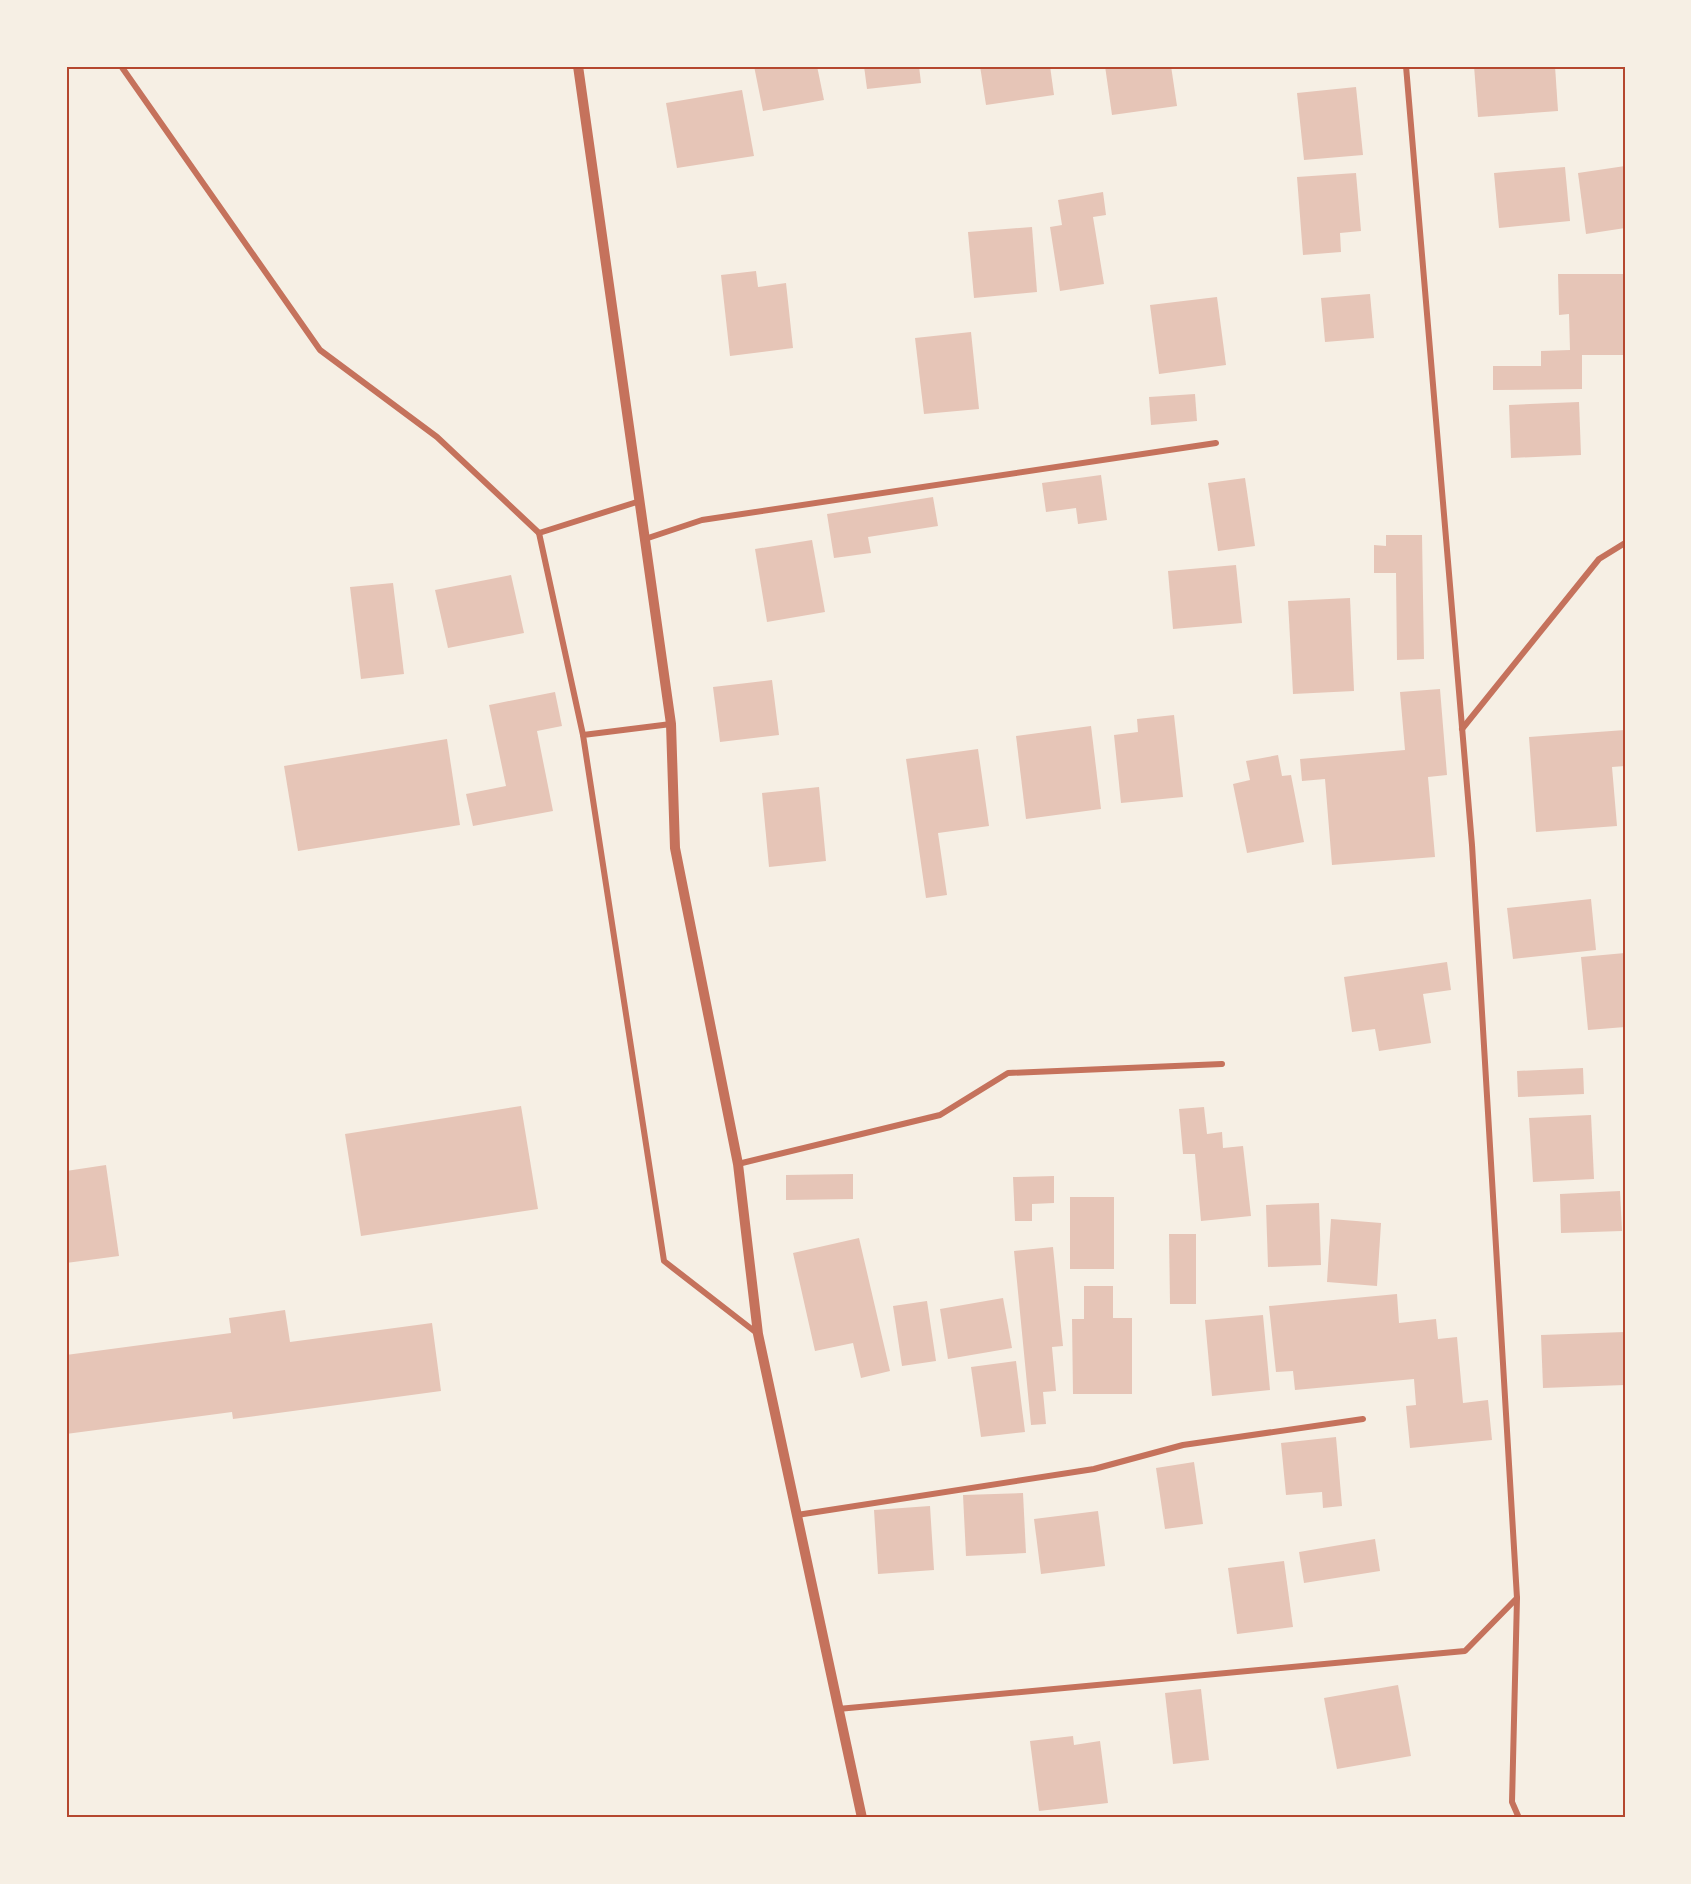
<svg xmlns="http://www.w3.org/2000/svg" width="1691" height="1884" viewBox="0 0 1691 1884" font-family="Lato,sans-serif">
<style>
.building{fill:#e6c5b7}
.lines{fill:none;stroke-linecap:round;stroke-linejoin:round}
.minor{stroke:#c5725c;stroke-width:6}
.tertiary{stroke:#c5725c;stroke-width:10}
.neatline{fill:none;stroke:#b5482f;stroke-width:2}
</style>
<rect width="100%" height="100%" fill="#f6efe4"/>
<g class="building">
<polygon points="754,66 817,66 824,100 763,111"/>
<polygon points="864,66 919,66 921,83 867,89"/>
<polygon points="980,66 1050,66 1054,95 986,105"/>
<polygon points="1105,66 1171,66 1177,106 1112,115"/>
<polygon points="1474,66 1555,66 1558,111 1478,117"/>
<polygon points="1356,87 1363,155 1304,160 1297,93"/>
<polygon points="742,90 754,156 677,168 666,103"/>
<polygon points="1625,166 1625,228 1586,234 1578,173"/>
<polygon points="1565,167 1570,221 1499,228 1494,173"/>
<polygon points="1356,173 1361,231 1340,233 1341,252 1303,255 1297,177"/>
<polygon points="1103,192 1106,215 1093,217 1104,284 1060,291 1050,227 1062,225 1058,200"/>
<polygon points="1032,227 1037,292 974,298 968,232"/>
<polygon points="756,271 758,287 786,283 793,348 730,356 721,275"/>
<polygon points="1558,274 1625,274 1625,355 1582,355 1582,389 1493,390 1493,366 1541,366 1541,351 1570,350 1569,314 1559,315"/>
<polygon points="1370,294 1374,338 1325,342 1321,298"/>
<polygon points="1217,297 1226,365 1159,374 1150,305"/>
<polygon points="971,332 979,409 924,414 915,338"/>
<polygon points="1195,394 1197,421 1151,425 1149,397"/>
<polygon points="1579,402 1581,455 1511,458 1509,405"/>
<polygon points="1101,475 1107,520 1078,524 1076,508 1046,512 1042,483"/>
<polygon points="1245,478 1255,546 1218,551 1208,483"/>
<polygon points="933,497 938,526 868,537 871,553 834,558 827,514"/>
<polygon points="1386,535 1422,535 1424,659 1397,660 1396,573 1374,573 1374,545 1386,546"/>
<polygon points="812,540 825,612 767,622 755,549"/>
<polygon points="1236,565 1242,623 1173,629 1168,571"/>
<polygon points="511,575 524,633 448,648 435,590"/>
<polygon points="393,583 404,674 361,679 350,587"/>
<polygon points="1350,598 1354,691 1293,694 1288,601"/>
<polygon points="772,680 779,735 720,742 713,687"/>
<polygon points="1440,689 1447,775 1428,777 1435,857 1332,865 1325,779 1302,781 1300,759 1405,750 1400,692"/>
<polygon points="555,692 562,726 537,731 553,811 473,826 466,794 506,786 489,705"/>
<polygon points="1174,715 1183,797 1121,803 1114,735 1138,732 1137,719"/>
<polygon points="1091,726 1101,809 1026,819 1016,736"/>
<polygon points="1625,730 1625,766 1612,767 1617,826 1536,832 1529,737"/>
<polygon points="447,739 460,825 298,851 284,766"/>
<polygon points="978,749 989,826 938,833 947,895 926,898 906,759"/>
<polygon points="1278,755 1282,776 1291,775 1304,842 1247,853 1233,784 1250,780 1246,761"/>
<polygon points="819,787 826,861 769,867 762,793"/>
<polygon points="1591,899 1596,950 1513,959 1507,908"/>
<polygon points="1625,953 1625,1027 1588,1030 1581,957"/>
<polygon points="1447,962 1451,990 1423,994 1431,1043 1379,1051 1375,1029 1352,1032 1344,977"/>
<polygon points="1583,1068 1584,1094 1518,1097 1517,1071"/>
<polygon points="521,1106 538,1209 361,1236 345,1134"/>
<polygon points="1204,1107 1207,1134 1222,1132 1223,1148 1243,1146 1251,1216 1201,1221 1195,1154 1183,1154 1179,1109"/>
<polygon points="1591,1115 1594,1179 1533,1182 1529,1118"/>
<polygon points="106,1165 119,1256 66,1263 66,1171"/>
<polygon points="853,1174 853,1199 786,1200 786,1175"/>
<polygon points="1054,1176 1054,1203 1032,1204 1032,1221 1015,1221 1013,1177"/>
<polygon points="1620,1191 1622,1231 1561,1233 1560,1194"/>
<rect x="1070" y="1197" width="44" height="72"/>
<polygon points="1319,1203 1321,1265 1268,1267 1266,1205"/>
<polygon points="1331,1219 1381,1223 1377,1286 1327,1282"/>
<polygon points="1169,1234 1196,1234 1196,1304 1170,1304"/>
<polygon points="859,1238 890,1371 861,1378 853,1343 815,1351 793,1253"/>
<polygon points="1053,1247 1063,1346 1052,1347 1056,1391 1043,1392 1046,1424 1031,1425 1014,1251"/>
<polygon points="1084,1286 1113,1286 1113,1318 1132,1318 1132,1394 1073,1394 1072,1319 1084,1319"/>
<polygon points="1397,1294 1399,1323 1436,1319 1438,1339 1457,1337 1463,1403 1488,1400 1492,1440 1410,1448 1406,1406 1416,1405 1414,1379 1295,1390 1293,1371 1276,1372 1269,1306"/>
<polygon points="1003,1298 1012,1348 948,1359 940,1309"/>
<polygon points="927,1301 936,1361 902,1366 893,1306"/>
<polygon points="285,1310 290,1342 432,1323 441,1391 233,1419 232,1412 66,1434 66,1355 231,1333 229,1318"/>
<polygon points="1263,1315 1270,1390 1212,1396 1205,1320"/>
<polygon points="1625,1332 1625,1385 1543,1388 1541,1335"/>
<polygon points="1016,1361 1025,1432 981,1437 971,1367"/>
<polygon points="1336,1437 1342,1506 1323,1508 1322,1492 1286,1495 1281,1443"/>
<polygon points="1194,1462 1203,1524 1165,1529 1156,1468"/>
<polygon points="1023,1493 1026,1553 966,1556 963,1495"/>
<polygon points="930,1506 934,1570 878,1574 874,1510"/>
<polygon points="1098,1511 1105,1566 1041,1574 1034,1519"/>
<polygon points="1375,1539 1380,1571 1304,1583 1299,1552"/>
<polygon points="1284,1561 1293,1627 1237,1634 1228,1568"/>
<polygon points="1398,1685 1411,1756 1337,1769 1324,1698"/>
<polygon points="1201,1689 1209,1760 1173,1764 1165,1693"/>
<polygon points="1073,1736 1074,1745 1100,1741 1108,1803 1039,1811 1030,1741"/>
</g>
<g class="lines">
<g class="minor">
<polyline points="121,66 320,350 437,437 539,533"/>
<polyline points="645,539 702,520 1216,443"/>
<polyline points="671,724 583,735 664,1261 758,1334"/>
<polyline points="1462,729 1599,559 1625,543"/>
<polyline points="583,735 539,533 640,501"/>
<polyline points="738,1164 940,1115 1008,1073 1222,1064"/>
<polyline points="797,1515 1094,1469 1183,1445 1363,1419"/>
<polyline points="1517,1598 1512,1802 1519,1818"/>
<polyline points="838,1709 1465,1651 1517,1598 1472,845 1406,66"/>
</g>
<polyline class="tertiary" points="578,66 671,724 675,848 738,1164 758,1334 862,1818"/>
</g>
<rect width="1691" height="1884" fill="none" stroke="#f6efe4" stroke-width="135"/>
<rect x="68" y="68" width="1556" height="1748" class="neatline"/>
</svg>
